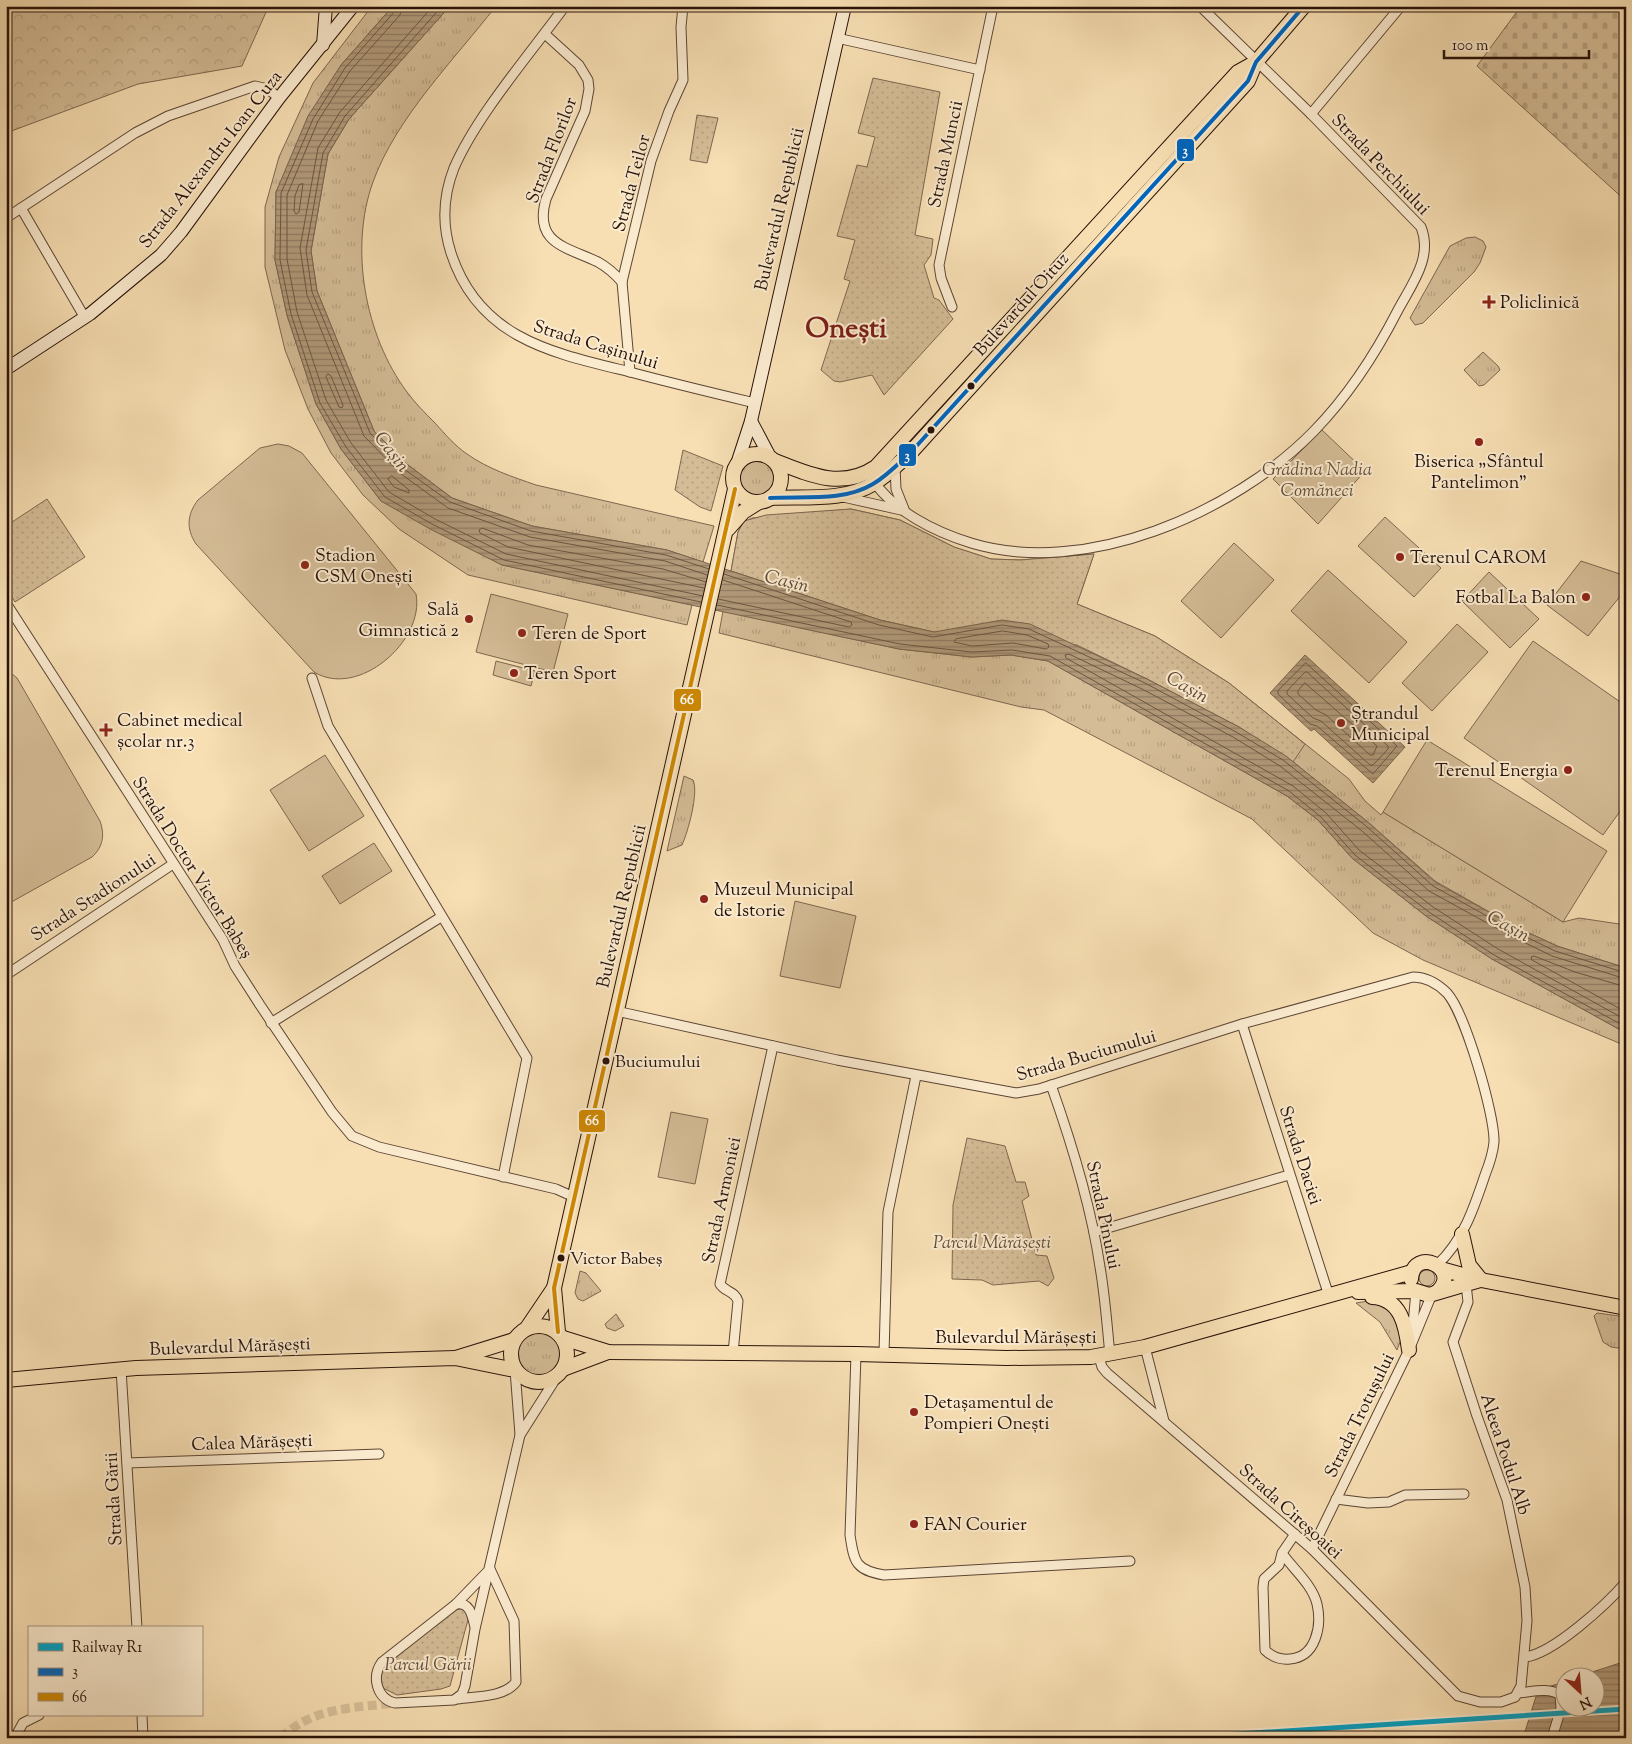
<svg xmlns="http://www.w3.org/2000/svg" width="1632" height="1744" viewBox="0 0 1632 1744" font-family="'Sorts Mill Goudy',serif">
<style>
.grass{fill:url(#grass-tufts);stroke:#7e6750}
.forest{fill:url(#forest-crowns);stroke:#7e6750}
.cemetery{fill:url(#cemetery-stones);stroke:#7e6750}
.park{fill:url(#park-dots);stroke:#7e6750}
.garden{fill:#d4bc96;stroke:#7e6750}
.water{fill:url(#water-rules);stroke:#7a634c}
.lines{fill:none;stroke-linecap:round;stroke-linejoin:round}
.shore{stroke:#6c5641;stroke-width:1}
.street-tunnel{stroke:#d8c09a;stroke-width:9;stroke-dasharray:9 4.5;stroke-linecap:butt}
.street-casing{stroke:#5c4534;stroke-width:11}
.secondary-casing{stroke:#281209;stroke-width:14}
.primary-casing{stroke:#281209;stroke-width:16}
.street{stroke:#faeace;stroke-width:9}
.secondary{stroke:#faeace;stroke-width:12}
.primary{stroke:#f7dfb3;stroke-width:14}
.bus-1-casing{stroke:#faeace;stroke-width:8}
.bus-2-casing{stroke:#faeace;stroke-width:8}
.bus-1{stroke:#0065bd;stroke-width:4}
.bus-2{stroke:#ce8802;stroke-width:4}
.rail-1-casing{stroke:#faeace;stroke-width:9}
.rail-1{stroke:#02a1c4;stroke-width:5}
.poi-dot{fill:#8f2418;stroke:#faeace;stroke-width:2}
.bus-dot{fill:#281209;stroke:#faeace;stroke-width:2}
.labels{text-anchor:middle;stroke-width:4;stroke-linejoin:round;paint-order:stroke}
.bus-label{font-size:17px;fill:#281209;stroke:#faeace;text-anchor:start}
.street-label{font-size:18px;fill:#281209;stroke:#faeace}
.poi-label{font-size:18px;fill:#281209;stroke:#faeace;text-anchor:start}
.park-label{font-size:18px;font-style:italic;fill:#644e3a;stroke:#faeace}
.water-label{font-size:19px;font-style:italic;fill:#5f4836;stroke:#faeace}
.town-label{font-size:28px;font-weight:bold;fill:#7a1f14;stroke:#faeace}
.line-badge{stroke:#faeace;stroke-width:2}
.badge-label{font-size:14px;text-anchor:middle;font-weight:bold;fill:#fff}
</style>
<defs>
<pattern id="grass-tufts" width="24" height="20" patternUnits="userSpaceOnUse" patternTransform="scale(1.25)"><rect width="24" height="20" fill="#d4bc96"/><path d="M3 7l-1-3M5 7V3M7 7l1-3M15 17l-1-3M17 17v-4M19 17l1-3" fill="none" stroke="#b6a180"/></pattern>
<pattern id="forest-crowns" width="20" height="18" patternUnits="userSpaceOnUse" patternTransform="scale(1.25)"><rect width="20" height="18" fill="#d4bc96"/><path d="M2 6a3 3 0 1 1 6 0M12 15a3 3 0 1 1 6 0" fill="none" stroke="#b6a180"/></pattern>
<pattern id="cemetery-stones" width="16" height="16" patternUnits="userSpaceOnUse" patternTransform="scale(1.25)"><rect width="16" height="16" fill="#d4bc96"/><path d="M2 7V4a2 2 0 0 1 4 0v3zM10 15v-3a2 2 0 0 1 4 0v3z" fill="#b6a180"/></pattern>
<pattern id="park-dots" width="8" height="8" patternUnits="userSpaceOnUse" patternTransform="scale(1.25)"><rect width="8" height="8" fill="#d4bc96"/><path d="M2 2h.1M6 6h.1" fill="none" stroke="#b6a180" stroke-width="1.8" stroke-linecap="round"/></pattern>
<pattern id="water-rules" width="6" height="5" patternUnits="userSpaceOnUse" patternTransform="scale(1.25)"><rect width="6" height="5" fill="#b19979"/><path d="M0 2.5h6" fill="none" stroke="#907b61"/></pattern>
</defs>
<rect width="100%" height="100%" fill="#f7dfb3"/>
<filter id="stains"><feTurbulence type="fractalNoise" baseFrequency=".004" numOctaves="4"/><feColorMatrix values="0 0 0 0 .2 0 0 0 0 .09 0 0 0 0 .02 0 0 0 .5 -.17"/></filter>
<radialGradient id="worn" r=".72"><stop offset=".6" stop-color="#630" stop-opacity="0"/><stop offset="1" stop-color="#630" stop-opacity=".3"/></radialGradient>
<g class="grass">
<polygon points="372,6 393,6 341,65 276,192 275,260 287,315 316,404 341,449 381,501 502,565 692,605 687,625 468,575 399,529 363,495 331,453 308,409 285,350 265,267 265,207 279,157 313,83"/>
<path d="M450,6H496C454,60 396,118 373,182C349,248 365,336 407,392C415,403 425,413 435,423C445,434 455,446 467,454C488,469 513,477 536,485L714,526L703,562L667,550L532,526L452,498L408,465L374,431L317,291L311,251L328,154L349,119Z"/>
<polygon points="1475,237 1483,241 1486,247 1480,263 1474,272 1423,323 1415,325 1410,318 1450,246 1466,238"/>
<polygon points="1483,352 1498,366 1500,370 1484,385 1479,386 1464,370"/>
<circle cx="757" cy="477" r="24"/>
<polygon points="851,509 900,520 954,547 991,559 1020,560 1094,554 1077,604 1155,636 1229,683 1349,779 1365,801 1381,815 1383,812 1563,922 1579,918 1626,925 1626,968 1557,946 1514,926 1435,881 1369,823 1286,756 1147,679 880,620 731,571 738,532 742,523 752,518"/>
<polygon points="723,611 899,649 972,657 1011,655 1048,661 1287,796 1318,820 1352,858 1426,916 1492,959 1626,1033 1626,1046 1423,960 1373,933 1252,819 1044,710 1021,707 719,633"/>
<path d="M684,776L693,780C699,792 688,832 682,845L667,851Z"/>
<circle cx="1427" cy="1278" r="8"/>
<polygon points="580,1271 586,1273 601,1291 583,1301 578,1299 575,1293"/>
<polygon points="1375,1300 1394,1312 1402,1337 1397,1350 1380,1322 1356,1303"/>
<polygon points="1597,1313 1626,1317 1626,1349 1611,1347 1603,1342 1594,1316"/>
<polygon points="616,1314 624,1326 615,1331 607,1328 605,1324"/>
<circle cx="540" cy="1354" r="22"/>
</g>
<polygon class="forest" points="6,6 266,6 267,10 242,66 138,84 6,133"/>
<polygon class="cemetery" points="1521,6 1614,6 1619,11 1626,7 1626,201 1477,66"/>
<g class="park">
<polygon points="873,78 940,92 915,235 933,239 931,255 924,265 934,298 939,300 953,319 884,395 872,375 840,382 834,381 821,370 850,281 844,279 855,240 837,236 857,165 867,167 875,137 858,133"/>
<polygon points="697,115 718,118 707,163 690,160"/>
<polygon points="683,450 723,466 711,511 700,507 675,490"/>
<polygon points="47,499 85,557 15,602 6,588 6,526"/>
<polygon points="851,509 900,520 954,547 991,559 1020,560 1094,554 1077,604 1155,636 1229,683 1305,744 1293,762 1239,727 1147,679 1077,645 934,632 880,620 731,571 738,532 744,521 766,515"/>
<polygon points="967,1138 1005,1146 1016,1182 1025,1182 1029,1196 1022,1201 1036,1255 1047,1256 1054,1278 1048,1286 1039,1281 993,1285 982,1280 952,1279 953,1205"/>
<polygon points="463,1608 469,1616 450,1686 441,1689 397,1695 383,1688 380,1679 383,1666 456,1610"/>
</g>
<g class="garden">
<polygon points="1322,430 1365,471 1318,524 1273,479"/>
<path d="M278,444L289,446L302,453L416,594C425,641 358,699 314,672L196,544C186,529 187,514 198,500L260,448Z"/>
<polygon points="1385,517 1441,568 1414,597 1358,546"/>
<polygon points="1234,543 1274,580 1221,638 1181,601"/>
<polygon points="1581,561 1626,576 1626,589 1588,636 1547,605"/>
<polygon points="1328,570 1407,642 1369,683 1291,611"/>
<polygon points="1489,572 1539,619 1510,648 1462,601"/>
<polygon points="491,594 568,614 553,672 476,652"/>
<polygon points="1457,624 1488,652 1432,711 1402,683"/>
<polygon points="1533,641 1626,706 1626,803 1603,835 1464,738"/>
<polygon points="496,661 535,671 531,686 493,675"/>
<path d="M6,669L17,678L100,821C105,835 103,847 92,857L6,905Z"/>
<polygon points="1427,740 1607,851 1563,922 1383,812"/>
<polygon points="325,755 364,816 309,851 270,790"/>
<polygon points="374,843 392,871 340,904 322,876"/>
<polygon points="795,901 856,916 840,988 780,976"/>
<polygon points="671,1112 708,1119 695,1184 658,1177"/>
</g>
<g class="water">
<polygon points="393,6 450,6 349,119 328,154 311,251 317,291 374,431 408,465 452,498 532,526 667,550 880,620 934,632 1002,620 1030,624 1147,679 1239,727 1286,756 1369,823 1435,882 1514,926 1557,946 1626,968 1626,1033 1492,959 1426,916 1352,858 1318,820 1287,796 1048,661 1011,655 972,657 899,649 502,565 430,529 381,501 341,449 316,404 287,315 275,260 276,192 308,116 341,65"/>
<polygon points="1305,655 1405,747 1373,783 1314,729 1311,731 1270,693"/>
<polygon points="1626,1661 1626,1738 1523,1738 1538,1690 1564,1682 1564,1706 1594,1706 1594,1676 1580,1676"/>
</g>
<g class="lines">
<g class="shore">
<polyline points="396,6 395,11 345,68 313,119 281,193 280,260 291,314 320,403 346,447 385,497 432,524 504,560 701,602"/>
<polyline points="402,6 400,15 350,71 318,121 287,195 287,259 297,312 326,400 351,443 389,492 435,519 506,554 703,596"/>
<polyline points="433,6 340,112 318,148 300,248 307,295 364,436 401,474 448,508 530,537 665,561 707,575"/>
<polyline points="442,6 345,116 323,153 306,250 312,292 370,433 404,469 450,502 531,531 666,555 709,569"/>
<polygon points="303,184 299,212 296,214 294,211 295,196 299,185"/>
<polygon points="328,374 331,376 343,405 342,408 339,407 326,377"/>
<polygon points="392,476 409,490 409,493 394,487 388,479"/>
<polyline points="724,574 879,625 933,637 1002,625 1029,629 1145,683 1236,732 1283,760 1366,826 1433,886 1512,930 1555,951 1626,973"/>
<polyline points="704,588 508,547 480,533 479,530 482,528 528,545 663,569 706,582"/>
<polyline points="718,599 849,627 852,625 851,622 723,580"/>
<polyline points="717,605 900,644 972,652 1012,650 1050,656 1289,791 1321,817 1355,855 1429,912 1494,955 1626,1027"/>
<polygon points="1003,631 1027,635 1048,644 1049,647 1046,649 1013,643 972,646 954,642 956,639"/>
<polygon points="1306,663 1397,746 1373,774 1317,726 1310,724 1278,694 1278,691"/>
<polygon points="1307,672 1388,746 1388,749 1373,765 1370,765 1321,721 1313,718 1287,694 1287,691 1304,673"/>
<polygon points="1305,683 1377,746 1373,755 1370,755 1326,715 1316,710 1298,694 1298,691"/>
<polyline points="1626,979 1552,956 1509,935 1429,891 1362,831 1280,766 1233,737 1142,689 1069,654 1065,655 1066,658 1293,786 1326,813 1359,850 1433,907 1498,949 1626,1020"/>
<polyline points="1626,987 1575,972 1534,956 1531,957 1532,960 1626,1012"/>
</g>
<path class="street-tunnel" d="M281,1738C313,1707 353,1708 395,1703"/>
<g class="street-casing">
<g id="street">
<path d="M565,6C530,54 477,115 454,168C443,196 442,225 451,253C479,339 553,353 630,372C671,383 713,393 755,403"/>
<path d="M545,34L579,65L588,80L589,89L585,111L546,199C533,244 567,247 598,262C607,267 615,274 622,282"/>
<polyline points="837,38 980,70"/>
<polyline points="1311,114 1401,6"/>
<polyline points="21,208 85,318"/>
<polyline points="6,218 135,133 168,116 255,86 268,89 279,98"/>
<polyline points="952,307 941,278 939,265 993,6"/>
<polyline points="630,372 622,282 651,161 669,111 683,80 681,27 683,6"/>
<polyline points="895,467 896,489 904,509"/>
<path d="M872,479C893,511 935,532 971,543C1085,578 1234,513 1314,431C1348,396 1376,353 1398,310C1412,284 1433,257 1421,227L1311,114L1200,6"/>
<polyline points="843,497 901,510"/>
<polyline points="6,603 223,940 235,966 260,1005 332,1112 352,1136 379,1147 556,1189 574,1197"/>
<polyline points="312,678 328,726 527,1058 503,1177"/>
<polyline points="6,975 173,864"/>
<path d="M616,1011L837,1060L1016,1093L1039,1089L1242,1024L1413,977C1426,977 1438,984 1447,993C1465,1013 1495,1115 1494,1142C1493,1153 1489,1165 1485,1175C1474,1208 1463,1241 1437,1265"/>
<polyline points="271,1023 441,917"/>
<polyline points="1242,1024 1329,1296"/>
<path d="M1051,1085C1072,1144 1091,1205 1100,1267C1105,1296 1107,1325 1110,1355"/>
<polyline points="1094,1232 1289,1175"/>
<polyline points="1412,1336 1416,1291"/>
<polyline points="1145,1347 1164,1421"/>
<path d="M733,1353L738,1301C735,1291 725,1292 720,1284L773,1046"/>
<path d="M856,1354L850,1535C854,1563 856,1570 884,1575L1130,1561"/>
<polyline points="884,1354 888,1212 916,1076"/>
<polyline points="1099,1357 1102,1367 1107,1373 1312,1549 1458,1696 1480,1702 1501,1702 1515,1697 1521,1686 1527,1621 1525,1587 1507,1500 1477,1416 1453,1342 1468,1302 1466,1284"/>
<polyline points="121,1369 137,1628"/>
<polyline points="520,1435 558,1375"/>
<polyline points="127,1463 379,1454"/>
<polyline points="1336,1499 1368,1503 1389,1502 1405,1495 1464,1494"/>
<polyline points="1312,1549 1409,1350 1432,1294"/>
<path d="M1282,1553C1293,1569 1312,1584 1317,1604C1322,1626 1316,1657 1290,1659C1280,1660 1272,1657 1265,1650L1263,1587L1264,1579L1279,1565L1282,1553L1295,1534"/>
<path d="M490,1569L456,1604L382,1662C371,1677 377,1699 395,1703L454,1700L462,1694L465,1686L475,1629L520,1435L515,1370"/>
<path d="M456,1604C470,1602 472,1615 475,1627"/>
<path d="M1525,1657C1553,1654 1607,1604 1626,1582"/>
<path d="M1518,1693C1531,1692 1549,1687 1560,1695L1561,1708L1552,1738"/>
<path d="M457,1699C475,1696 504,1698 516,1682L514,1621L490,1569"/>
<polyline points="142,1715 143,1738"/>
<polyline points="20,1738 18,1732 23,1723 39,1715"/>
</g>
</g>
<g class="secondary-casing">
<g id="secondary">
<polyline points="323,45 326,6"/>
<polyline points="6,369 90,314 161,255 181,232 279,98 353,6"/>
<polyline points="751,421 770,457"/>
<polyline points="737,464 751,421 845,6"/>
</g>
</g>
<g class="primary-casing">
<g id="primary">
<circle cx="757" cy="478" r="24"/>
<path d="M775,461C810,475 842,490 876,467L1238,72L1256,62"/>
<path d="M770,498C804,496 843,502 873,484C888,475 900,462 912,451L1248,81L1256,62L1304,6"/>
<polyline points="728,529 743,512 759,502"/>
<polyline points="1462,1234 1469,1265 1481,1280"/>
<polyline points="1441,1269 1481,1280 1626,1308"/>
<path d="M1411,1279C1413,1245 1463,1269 1437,1292"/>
<polyline points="1358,1292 1416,1291 1429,1295 1480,1280"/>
<path d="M1372,1297C1401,1298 1406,1326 1409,1350"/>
<circle cx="539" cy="1354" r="28"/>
<polyline points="527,1328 554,1288"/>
<polyline points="558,1332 554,1288 735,489"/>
<polyline points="563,1338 608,1352 856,1354 1007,1358 1091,1357 1145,1347 1412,1272"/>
<polyline points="456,1358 514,1340"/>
<polyline points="563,1369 608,1352"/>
<polyline points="6,1380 136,1368 455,1358 515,1370"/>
</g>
</g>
<use href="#street" class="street"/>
<use href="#secondary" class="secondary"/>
<use href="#primary" class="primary"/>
<g class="bus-1-casing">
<path id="bus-1" d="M770,498C804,496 843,502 873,484C888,475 900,462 912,451L1248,81L1256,62L1304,6"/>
</g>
<g class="bus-2-casing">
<polyline id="bus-2" points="558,1332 554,1288 735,489"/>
</g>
<use href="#bus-1" class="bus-1"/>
<use href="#bus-2" class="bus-2"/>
<g class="rail-1-casing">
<polyline id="rail-1" points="1175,1738 1626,1709"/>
</g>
<use href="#rail-1" class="rail-1"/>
</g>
<g class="poi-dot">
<path d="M1486.5 294.5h5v5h5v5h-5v5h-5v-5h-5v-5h5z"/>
<circle cx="1479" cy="442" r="5"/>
<circle cx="1400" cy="557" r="5"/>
<circle cx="305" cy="565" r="5"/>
<circle cx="1586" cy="597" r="5"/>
<circle cx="469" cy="619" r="5"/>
<circle cx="522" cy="633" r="5"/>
<circle cx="514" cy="673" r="5"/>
<circle cx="1341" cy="723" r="5"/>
<path d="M103.5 722.5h5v5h5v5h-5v5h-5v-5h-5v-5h5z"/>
<circle cx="1568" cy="770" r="5"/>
<circle cx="704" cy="899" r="5"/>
<circle cx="914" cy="1412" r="5"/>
<circle cx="914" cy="1524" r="5"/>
</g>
<g class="bus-dot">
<circle cx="971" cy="386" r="4.5"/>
<circle cx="931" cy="430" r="4.5"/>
<circle cx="606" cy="1061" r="4.5"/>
<circle cx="561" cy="1258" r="4.5"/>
</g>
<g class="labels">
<g class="bus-label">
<text x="615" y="1067">Buciumului</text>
<text x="570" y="1264">Victor Babeș</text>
</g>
<g class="street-label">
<text transform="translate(551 150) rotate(-69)" y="6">Strada Florilor</text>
<text transform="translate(945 154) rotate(-78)" y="6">Strada Muncii</text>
<text transform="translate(210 159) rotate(-52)" y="6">Strada Alexandru Ioan Cuza</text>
<text transform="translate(1381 164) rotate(46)" y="6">Strada Perchiului</text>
<text transform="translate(631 183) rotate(-75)" y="6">Strada Teilor</text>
<text transform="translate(779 209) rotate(-77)" y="6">Bulevardul Republicii</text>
<text transform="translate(1021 304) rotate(-48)" y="6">Bulevardul Oituz</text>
<text transform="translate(596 344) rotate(17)" y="6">Strada Cașinului</text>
<text transform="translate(193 867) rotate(58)" y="6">Strada Doctor Victor Babeș</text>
<text transform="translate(93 897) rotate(-33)" y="6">Strada Stadionului</text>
<text transform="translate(621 906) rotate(-77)" y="6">Bulevardul Republicii</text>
<text transform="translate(1086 1055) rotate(-16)" y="6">Strada Buciumului</text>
<text transform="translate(1301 1155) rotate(72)" y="6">Strada Daciei</text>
<text transform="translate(721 1200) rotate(-78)" y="6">Strada Armoniei</text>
<text transform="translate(1104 1215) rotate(78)" y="6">Strada Pinului</text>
<text x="1016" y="1343">Bulevardul Mărășești</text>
<text transform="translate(230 1346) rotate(-2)" y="6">Bulevardul Mărășești</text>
<text transform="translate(1359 1415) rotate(-64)" y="6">Strada Trotușului</text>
<text transform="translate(252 1442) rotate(-2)" y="6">Calea Mărășești</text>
<text transform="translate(1506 1454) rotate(72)" y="6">Aleea Podul Alb</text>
<text transform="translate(113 1499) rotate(-93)" y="6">Strada Gării</text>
<text transform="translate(1291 1511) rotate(42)" y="6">Strada Cireșoaiei</text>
</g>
<g class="poi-label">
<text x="1500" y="308">Policlinică</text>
<text x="1479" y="467" text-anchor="middle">Biserica „Sfântul<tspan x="1479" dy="21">Pantelimon”</tspan></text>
<text x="315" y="561">Stadion<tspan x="315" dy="21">CSM Onești</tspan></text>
<text x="1410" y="563">Terenul CAROM</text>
<text x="1576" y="603" text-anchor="end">Fotbal La Balon</text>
<text x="459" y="615" text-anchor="end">Sală<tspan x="459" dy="21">Gimnastică 2</tspan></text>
<text x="532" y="639">Teren de Sport</text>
<text x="524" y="679">Teren Sport</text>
<text x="1351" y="719">Ștrandul<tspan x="1351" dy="21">Municipal</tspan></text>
<text x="117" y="726">Cabinet medical<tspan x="117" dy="21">școlar nr.3</tspan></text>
<text x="1558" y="776" text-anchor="end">Terenul Energia</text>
<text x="714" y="895">Muzeul Municipal<tspan x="714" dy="21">de Istorie</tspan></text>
<text x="924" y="1408">Detașamentul de<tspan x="924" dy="21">Pompieri Onești</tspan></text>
<text x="924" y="1530">FAN Courier</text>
</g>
<g class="park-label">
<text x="1317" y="475">Grădina Nadia<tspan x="1317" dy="21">Comăneci</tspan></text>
<text x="992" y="1248">Parcul Mărășești</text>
<text x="428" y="1670">Parcul Gării</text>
</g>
<g class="water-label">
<text transform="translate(393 451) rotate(53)" y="7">Cașin</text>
<text transform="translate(787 580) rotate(14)" y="7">Cașin</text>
<text transform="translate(1188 686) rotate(30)" y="7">Cașin</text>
<text transform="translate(1509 925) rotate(29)" y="7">Cașin</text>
</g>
<g class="town-label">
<text x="846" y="337">Onești</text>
</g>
</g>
<g class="line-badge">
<rect x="1176" y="138" width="19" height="24" rx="5" fill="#0065bd"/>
<rect x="898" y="443" width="19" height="24" rx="5" fill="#0065bd"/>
<rect x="673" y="688" width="29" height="24" rx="5" fill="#ce8802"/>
<rect x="578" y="1109" width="28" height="24" rx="5" fill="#ce8802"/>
</g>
<g class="badge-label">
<text x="1185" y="155">3</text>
<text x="907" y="460">3</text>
<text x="687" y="704">66</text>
<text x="592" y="1125">66</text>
</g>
<rect width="1632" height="1744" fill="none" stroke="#f7dfb3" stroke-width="25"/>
<rect x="8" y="8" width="1617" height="1729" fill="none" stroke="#281209" stroke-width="2.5"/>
<rect x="12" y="12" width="1607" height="1719" fill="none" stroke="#281209"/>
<rect x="28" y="1626" width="175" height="90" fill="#faeace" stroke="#a6947f"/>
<rect x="38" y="1643" width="25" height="8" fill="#02a1c4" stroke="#a6947f"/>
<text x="72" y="1652" font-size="15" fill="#281209">Railway R1</text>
<rect x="38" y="1668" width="25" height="8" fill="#0065bd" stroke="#a6947f"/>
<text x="72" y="1676" font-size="15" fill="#281209">3</text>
<rect x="38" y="1693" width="25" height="8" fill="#ce8802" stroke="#a6947f"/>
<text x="72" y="1702" font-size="15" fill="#281209">66</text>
<g transform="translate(1580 1692) rotate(154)"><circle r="24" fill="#faeace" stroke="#a6947f"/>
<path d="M0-4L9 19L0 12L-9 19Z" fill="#8f2418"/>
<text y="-8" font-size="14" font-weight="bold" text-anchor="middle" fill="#281209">N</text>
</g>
<path d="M1444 50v8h145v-8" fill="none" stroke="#281209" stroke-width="2.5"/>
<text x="1452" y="50" font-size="15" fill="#281209" stroke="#faeace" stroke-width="4" paint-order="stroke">100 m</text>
<rect width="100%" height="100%" filter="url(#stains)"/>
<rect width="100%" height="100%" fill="url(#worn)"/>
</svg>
